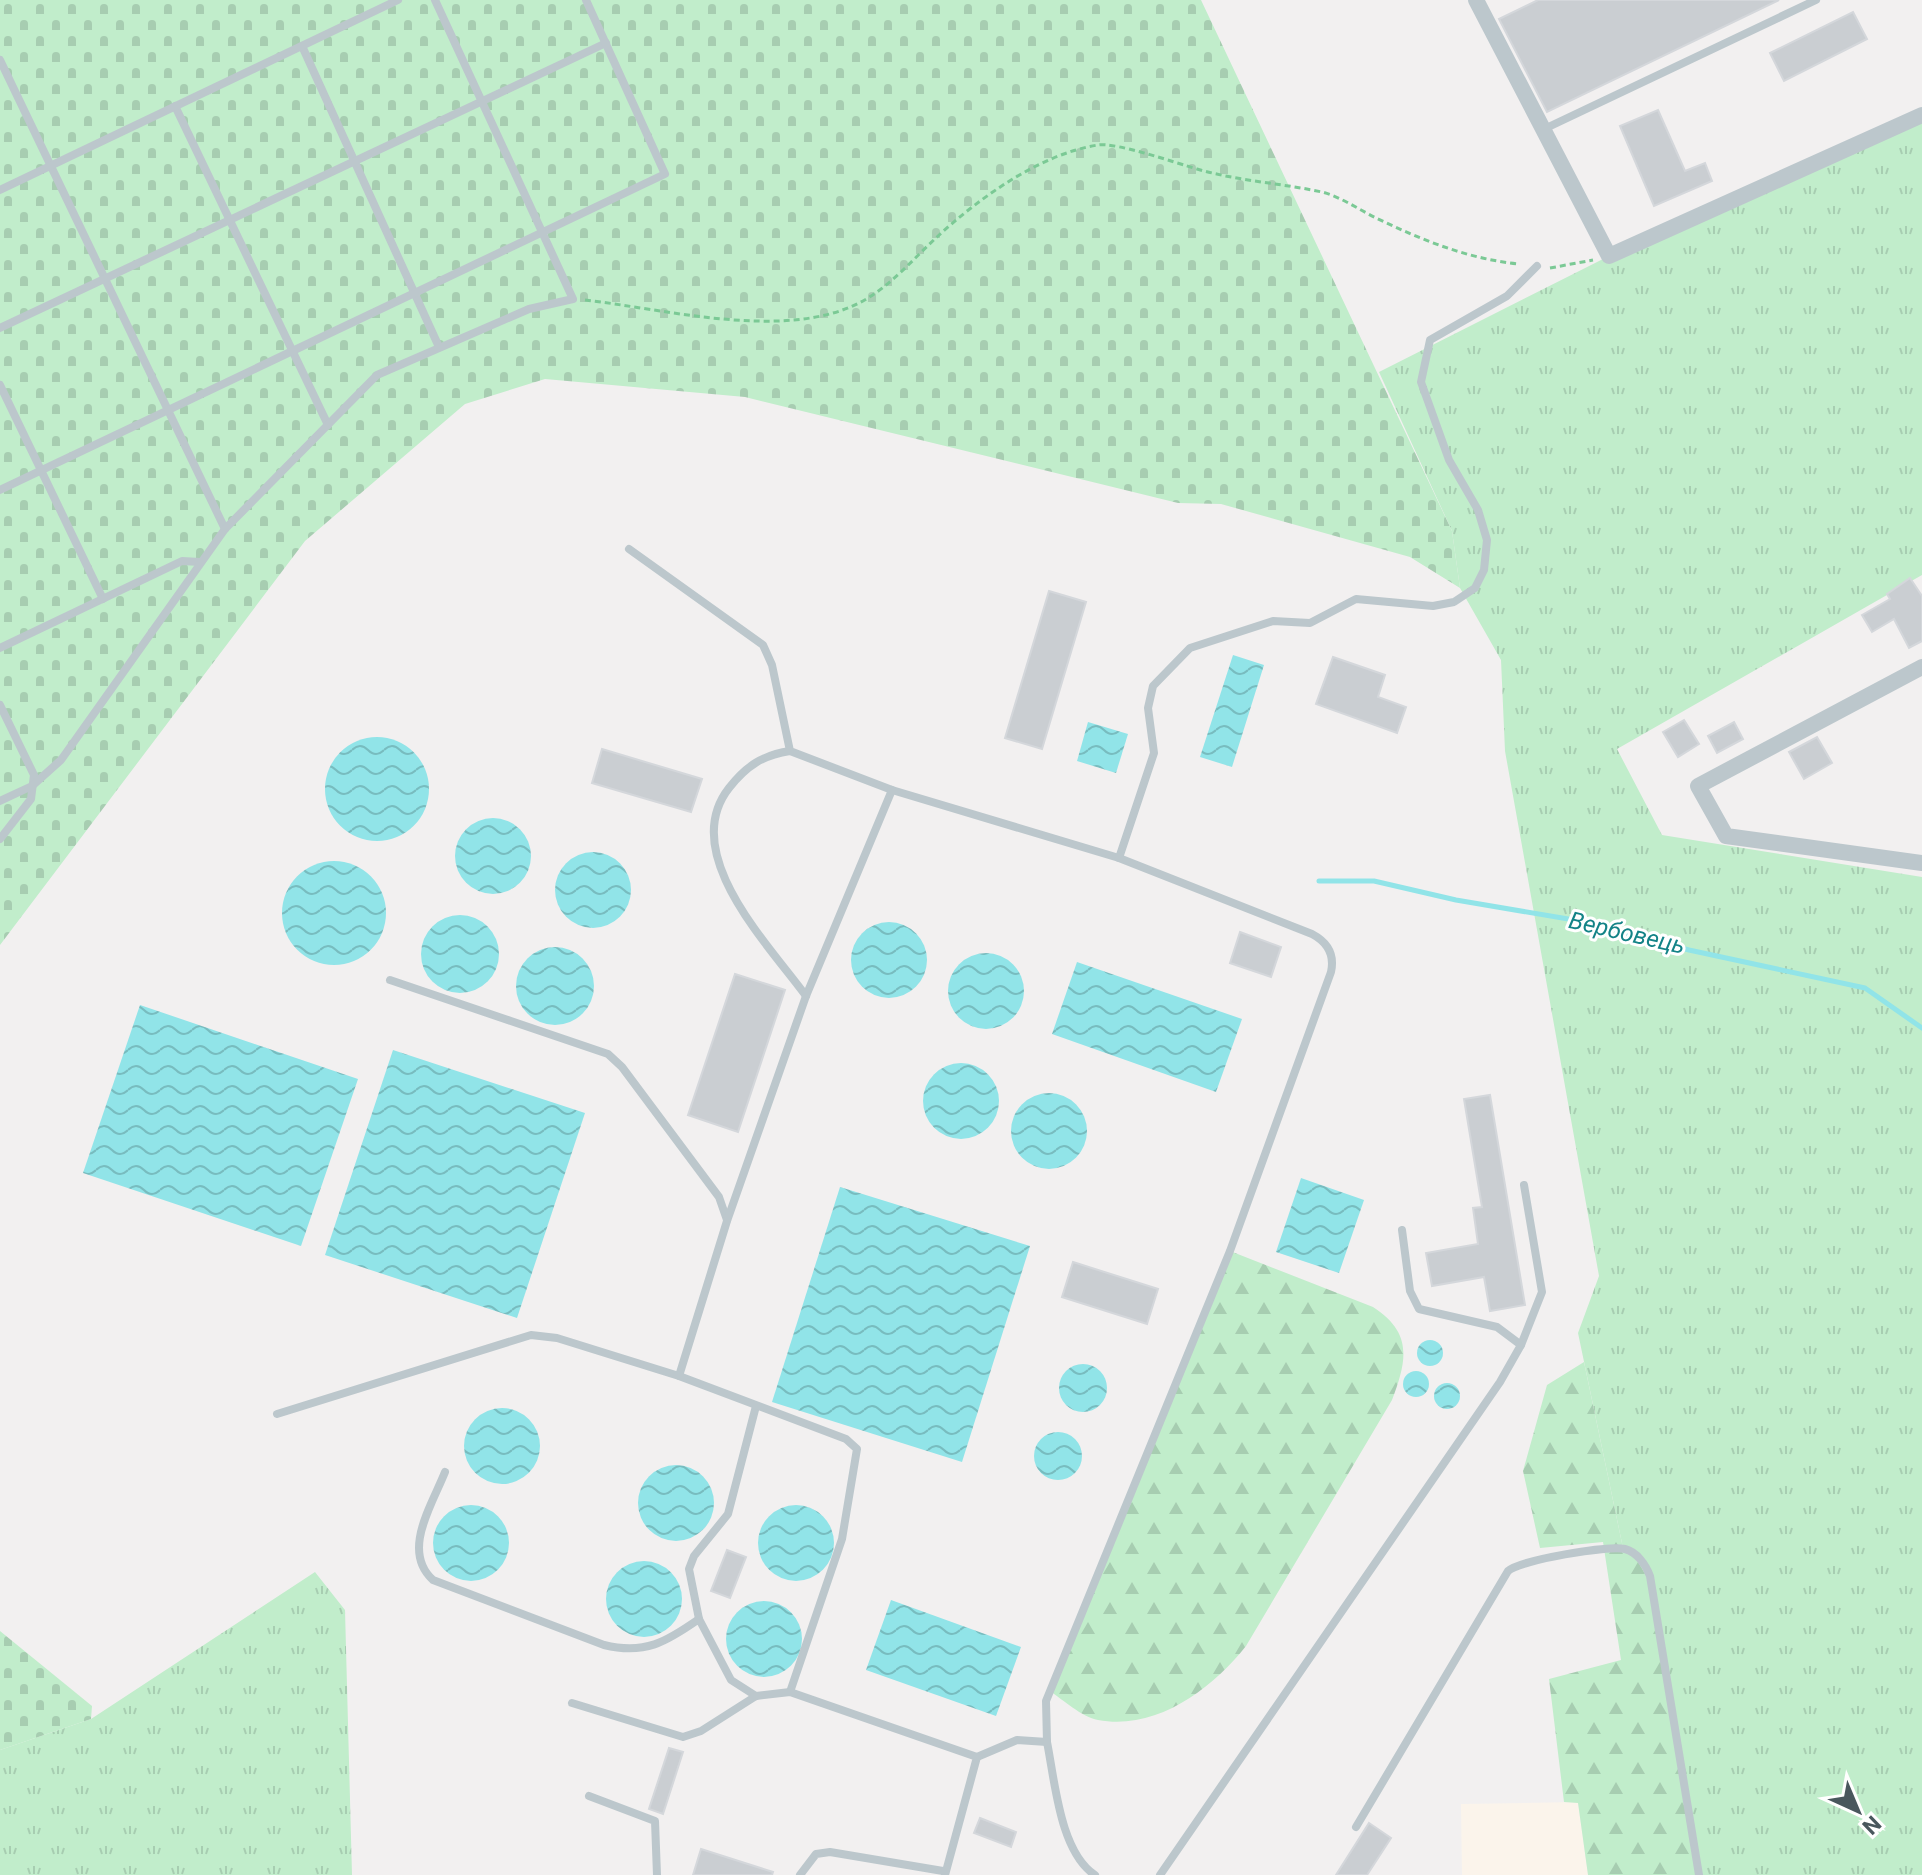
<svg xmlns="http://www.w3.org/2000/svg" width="1922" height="1875" viewBox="0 0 1922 1875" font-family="Roboto,sans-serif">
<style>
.commercial{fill:#fbf4eb}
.grass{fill:url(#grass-tufts)}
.forest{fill:url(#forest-firs)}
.cemetery{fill:url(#cemetery-stones)}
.water{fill:url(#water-waves)}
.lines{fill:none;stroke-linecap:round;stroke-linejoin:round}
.stream{stroke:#91e4e8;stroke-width:5}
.building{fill:#caced2;stroke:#d4d7db;stroke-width:2}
.path{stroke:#7bc995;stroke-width:3;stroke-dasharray:6 4;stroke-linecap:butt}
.service{stroke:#bcc7cc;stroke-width:8}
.minor{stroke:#bcc7cc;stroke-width:16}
.labels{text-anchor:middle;stroke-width:6;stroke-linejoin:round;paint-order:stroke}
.water-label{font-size:24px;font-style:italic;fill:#138387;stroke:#fff}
</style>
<defs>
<pattern id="grass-tufts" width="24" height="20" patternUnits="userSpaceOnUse" patternTransform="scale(2)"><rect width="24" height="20" fill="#c1edcb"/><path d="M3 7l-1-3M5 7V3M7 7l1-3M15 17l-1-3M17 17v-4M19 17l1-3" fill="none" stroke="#a7cdb1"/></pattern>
<pattern id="forest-firs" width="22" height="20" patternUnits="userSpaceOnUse" patternTransform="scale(2)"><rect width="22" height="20" fill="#c1edcb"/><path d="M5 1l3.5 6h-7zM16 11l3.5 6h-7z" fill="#a7cdb1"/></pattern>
<pattern id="cemetery-stones" width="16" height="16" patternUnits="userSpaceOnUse" patternTransform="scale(2)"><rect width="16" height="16" fill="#c1edcb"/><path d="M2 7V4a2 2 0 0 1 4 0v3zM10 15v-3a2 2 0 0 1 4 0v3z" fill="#a7cdb1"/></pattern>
<pattern id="water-waves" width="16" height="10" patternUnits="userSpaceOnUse" patternTransform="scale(2)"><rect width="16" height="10" fill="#91e4e8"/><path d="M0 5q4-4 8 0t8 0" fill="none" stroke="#78bcbf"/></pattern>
</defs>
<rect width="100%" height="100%" fill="#f2f0f0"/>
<polygon class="commercial" points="1578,1802 1588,1875 1462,1875 1461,1804"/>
<g class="grass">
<polygon points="1922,115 1922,575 1617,749 1662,835 1922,877 1922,1875 1699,1875 1623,1548 1578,1333 1599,1276 1505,751 1501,660 1460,588 1452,531 1379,372 1609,256"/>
<polygon points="315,1572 345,1610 352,1875 0,1875 0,1750 91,1719"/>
</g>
<g class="forest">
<path d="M1230,1251L1373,1307C1413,1333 1407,1360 1392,1400L1246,1646C1212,1689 1156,1731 1098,1720C1082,1717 1063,1700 1050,1691Z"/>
<polygon points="1584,1362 1623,1548 1644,1564 1699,1875 1588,1875 1578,1803 1564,1802 1549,1679 1621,1660 1603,1542 1540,1548 1523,1471 1547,1385"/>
</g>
<g class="cemetery">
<polygon points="0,0 1201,0 1452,531 1460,588 1410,557 1221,504 1178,503 745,397 545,379 465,404 305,541 0,945"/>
<polygon points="0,1631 92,1706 91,1719 0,1750"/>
</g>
<g class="water">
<polygon points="1233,655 1264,665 1232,767 1200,757"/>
<polygon points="1088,722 1128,734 1116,773 1077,761"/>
<circle cx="377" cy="789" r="52"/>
<circle cx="493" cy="856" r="38"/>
<circle cx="593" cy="890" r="38"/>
<circle cx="334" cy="913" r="52"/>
<circle cx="460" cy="954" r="39"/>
<circle cx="889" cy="960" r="38"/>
<circle cx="555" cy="986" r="39"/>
<circle cx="986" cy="991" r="38"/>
<polygon points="1077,962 1242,1019 1216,1092 1052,1034"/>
<polygon points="140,1005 358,1079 301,1246 83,1173"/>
<polygon points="393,1050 585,1113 517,1318 325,1255"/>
<circle cx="961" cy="1101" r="38"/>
<circle cx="1049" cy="1131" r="38"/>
<polygon points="1301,1178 1364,1200 1339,1273 1276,1252"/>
<polygon points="840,1187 1030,1246 962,1462 772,1402"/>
<circle cx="1430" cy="1353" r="13"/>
<circle cx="1083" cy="1388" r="24"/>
<circle cx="1416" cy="1384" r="13"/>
<circle cx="1447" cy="1396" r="13"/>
<circle cx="502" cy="1446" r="38"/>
<circle cx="1058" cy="1456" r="24"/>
<circle cx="676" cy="1503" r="38"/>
<circle cx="796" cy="1543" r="38"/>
<circle cx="471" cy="1543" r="38"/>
<circle cx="644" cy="1599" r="38"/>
<polygon points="891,1600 1021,1647 996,1716 866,1670"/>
<circle cx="764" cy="1639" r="38"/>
</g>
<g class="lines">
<polyline class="stream" points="1319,881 1374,881 1456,900 1586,922 1689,950 1865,988 1922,1028"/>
</g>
<g class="building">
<polygon points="1538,0 1779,0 1547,112 1499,19"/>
<polygon points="1853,12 1867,39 1784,81 1770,53"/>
<polygon points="1658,110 1685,171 1705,163 1712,181 1654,206 1620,126"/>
<polygon points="1910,578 1922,596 1922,641 1909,648 1894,619 1872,632 1862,615 1890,599 1887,594"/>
<polygon points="1049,591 1086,602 1042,749 1005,738"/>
<polygon points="1333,657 1385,675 1378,697 1406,707 1397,733 1316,704"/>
<polygon points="1684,720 1699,744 1678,757 1663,732"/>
<polygon points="1734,722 1743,739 1717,753 1708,736"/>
<polygon points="1817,737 1832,763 1804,779 1789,752"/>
<polygon points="602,749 702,779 691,812 592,783"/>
<polygon points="1240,932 1281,947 1271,977 1230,963"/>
<polygon points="735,974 785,990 738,1132 688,1115"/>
<polygon points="1490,1095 1525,1305 1490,1311 1484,1277 1432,1286 1426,1253 1478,1244 1473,1208 1482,1207 1464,1099"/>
<polygon points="1073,1262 1158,1289 1147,1324 1062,1297"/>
<polygon points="727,1550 746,1557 730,1598 711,1591"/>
<polygon points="669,1748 683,1752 663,1814 649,1809"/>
<polygon points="980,1818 1016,1832 1011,1847 974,1833"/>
<polygon points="1369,1823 1391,1838 1367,1875 1336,1875"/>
<polygon points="701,1849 773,1872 772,1875 693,1875"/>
</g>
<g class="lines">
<g class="path">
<polyline points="1550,268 1593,260"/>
<path d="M585,300C665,309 784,341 859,303C889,288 913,259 937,237C979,198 1040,154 1098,145C1116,142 1176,163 1197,169C1238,181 1280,183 1322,192C1341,197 1358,209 1376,218C1422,240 1468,259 1519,264"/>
</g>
<g class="service">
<polyline points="302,46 439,347"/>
<polyline points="0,60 225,529"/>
<polyline points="175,106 328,425"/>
<polyline points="1542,130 1816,0"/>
<polyline points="0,190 398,0"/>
<polyline points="0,328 606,43"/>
<polyline points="0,385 103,599"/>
<polyline points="0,490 665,174 586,0"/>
<path d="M629,549L763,645L772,665L790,751L892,790L1119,858L1312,934C1327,942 1335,954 1331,972L1230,1251L1046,1701L1047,1742L1017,1740L977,1757"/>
<polyline points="0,648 182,561 200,562"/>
<polyline points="0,705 34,775 31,799 0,839"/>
<path d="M790,751C763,755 746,766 729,788C678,853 768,944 806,996"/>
<polyline points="0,801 32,786 61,760 225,529 377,375 529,309 573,299 435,0"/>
<polyline points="1119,858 1154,753 1148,708 1153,686 1190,648 1273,621 1310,623 1356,599 1433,606 1454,602 1475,588 1484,570 1487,540 1478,510 1449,460 1421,382 1430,340 1507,296 1537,266"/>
<polyline points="390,980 608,1054 622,1067 719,1197 727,1220"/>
<polyline points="1521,1345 1542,1292 1524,1185"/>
<polyline points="277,1414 531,1335 557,1338 679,1376"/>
<path d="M445,1472C432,1505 401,1551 433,1580L604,1645C645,1655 666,1642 699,1619L731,1680L756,1696"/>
<polyline points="699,1619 689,1569 694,1556 728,1514 756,1406"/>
<polyline points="790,1692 842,1539 857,1449 846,1439 679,1376 727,1221 806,996 892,790"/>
<polyline points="572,1703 683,1737 701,1731 756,1696 790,1692 977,1757 945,1875"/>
<path d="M1047,1742C1055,1782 1060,1852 1095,1875"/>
<polyline points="589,1796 655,1821 657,1875"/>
<path d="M1356,1827L1508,1571C1520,1560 1609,1545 1625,1549C1637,1552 1646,1565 1650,1576L1699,1875"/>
<polyline points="800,1875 816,1854 830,1852 943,1871"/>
<polyline points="1160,1875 1500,1382 1521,1345 1497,1327 1419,1309 1410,1291 1402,1230"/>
</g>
<g class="minor">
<polyline points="1476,0 1609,256 1922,115"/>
<polyline points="1922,667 1698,786 1726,836 1922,863"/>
</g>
</g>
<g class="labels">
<g class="water-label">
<text transform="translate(1627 933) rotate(13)" y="8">Вербовець</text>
</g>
</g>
<g transform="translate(1858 1811) rotate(136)" stroke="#ffffff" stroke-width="6" paint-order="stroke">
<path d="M0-6L14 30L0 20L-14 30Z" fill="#49575d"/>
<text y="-12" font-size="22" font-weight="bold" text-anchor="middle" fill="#49575d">N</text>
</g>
</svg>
